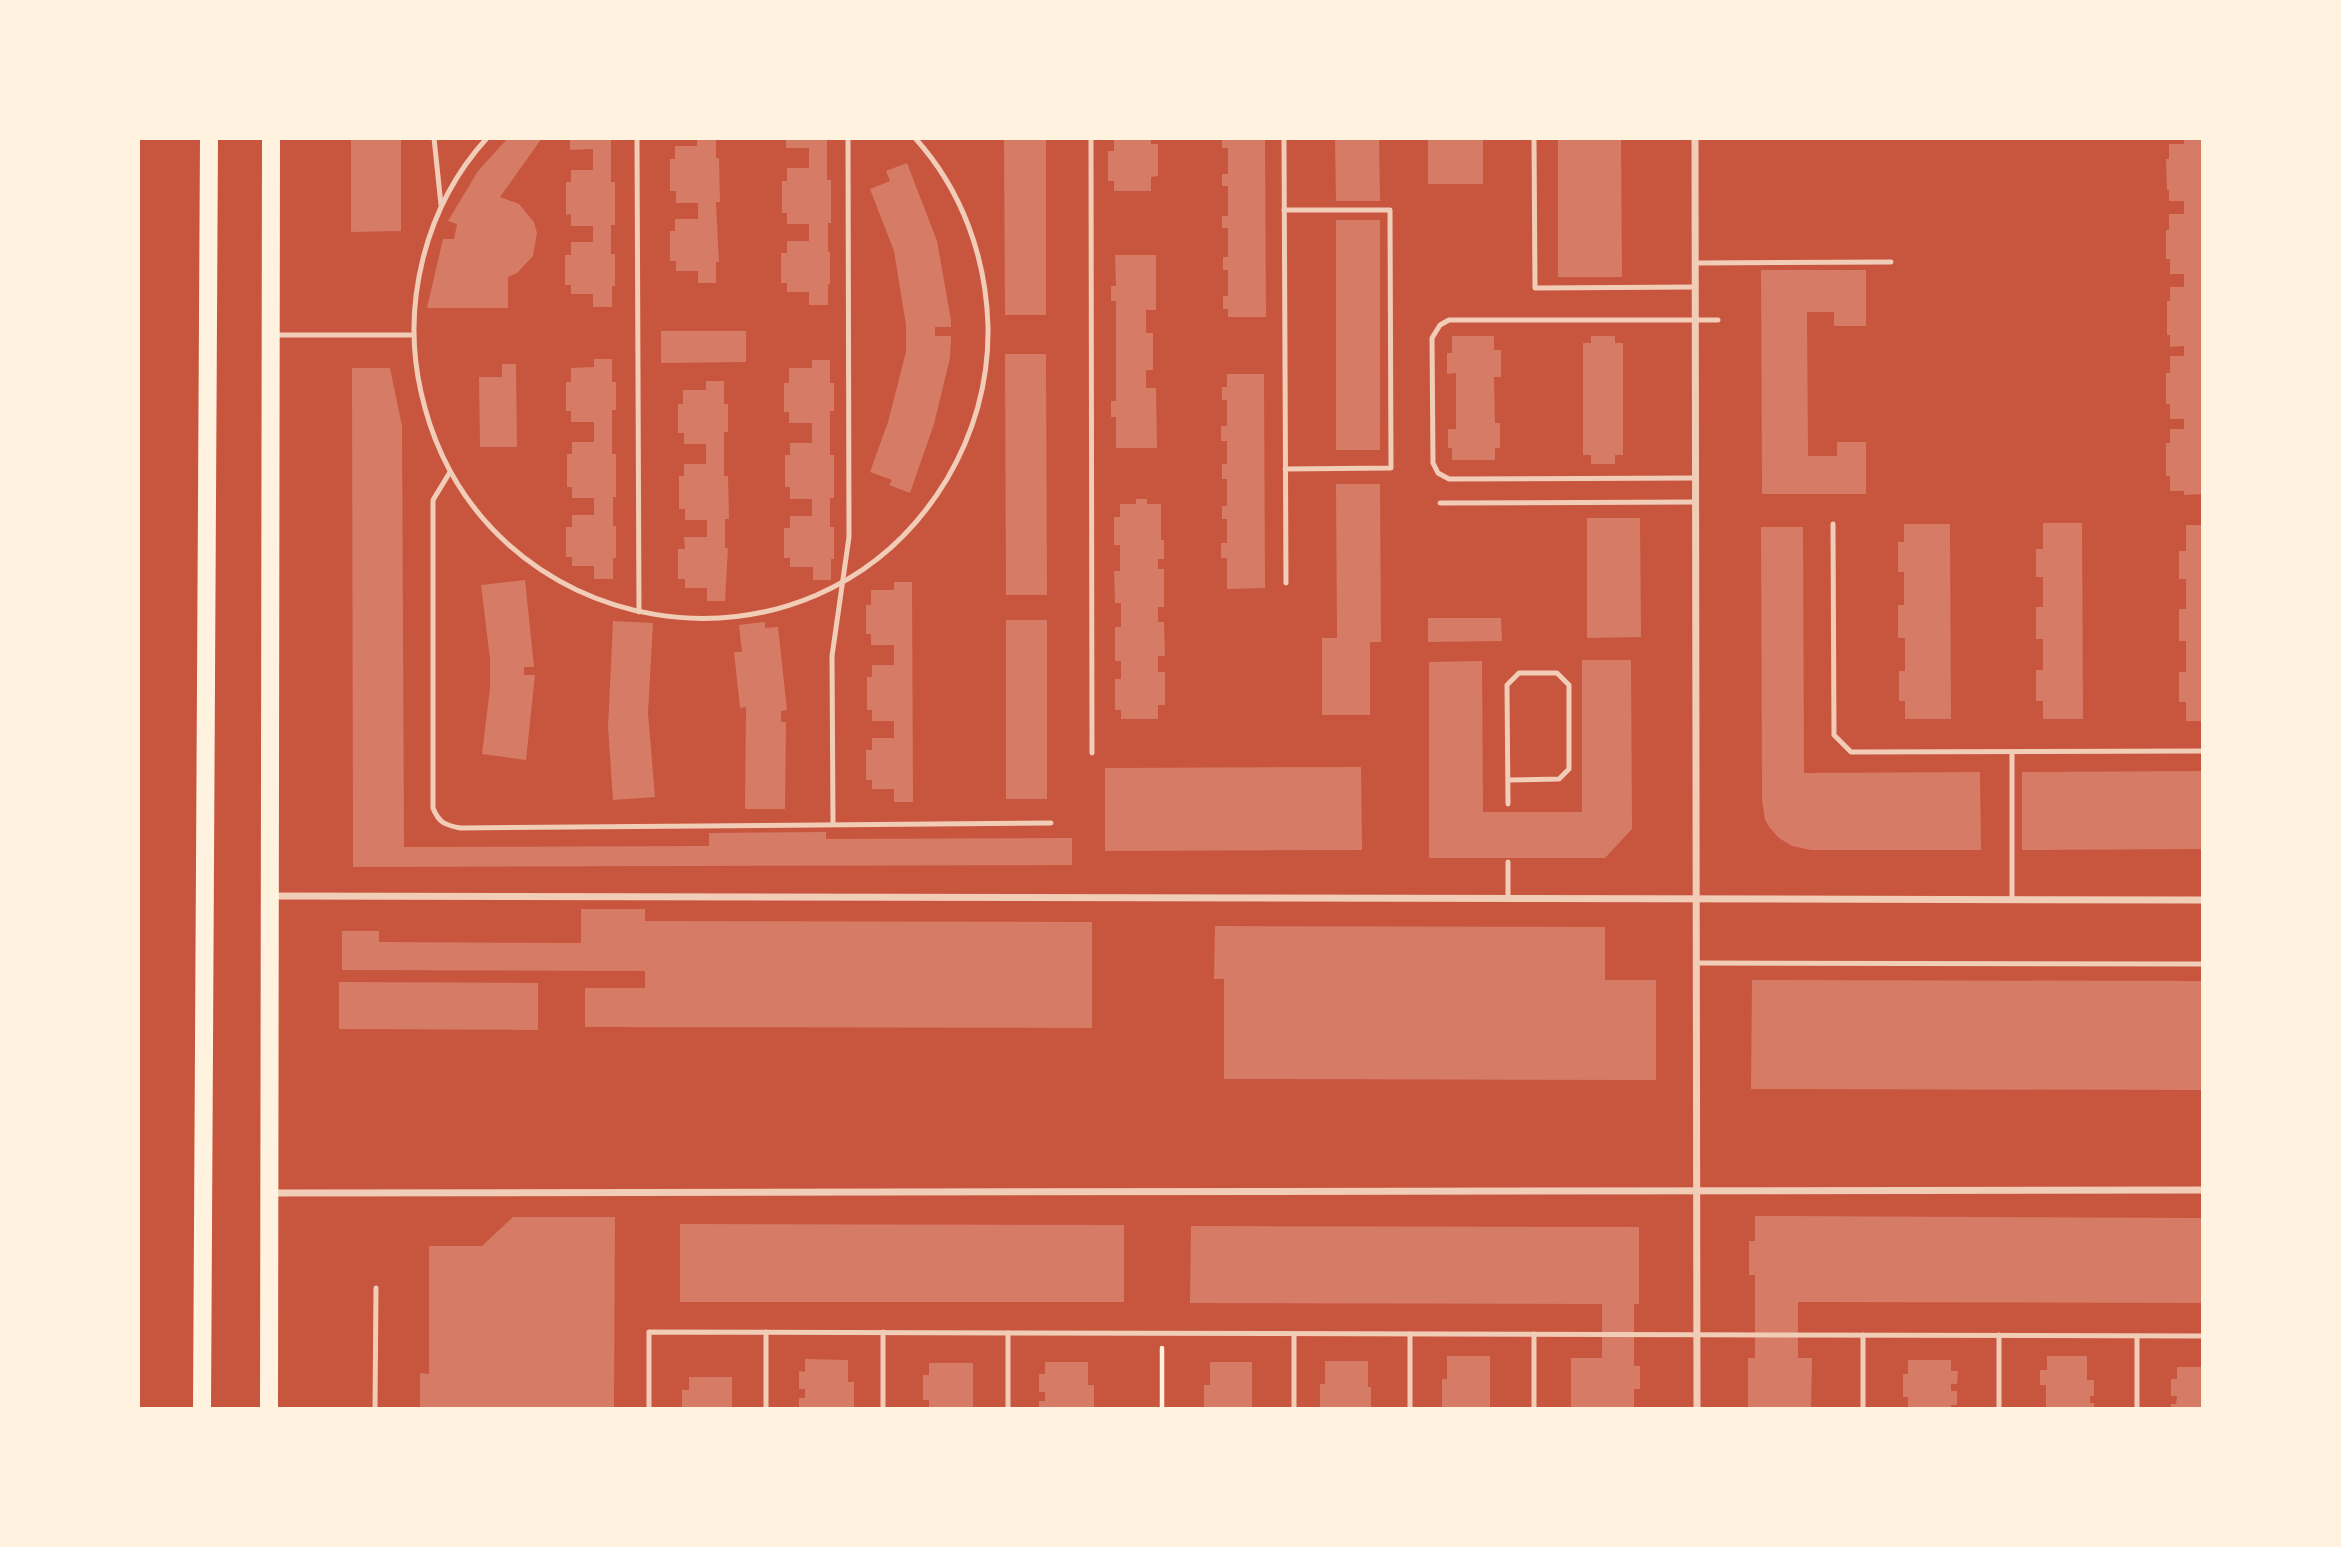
<svg xmlns="http://www.w3.org/2000/svg" width="2341" height="1547" viewBox="0 0 2341 1547" font-family="'Alegreya Sans',sans-serif">
<style>
.building{fill:#d67c66}
.lines{fill:none;stroke-linecap:round;stroke-linejoin:round}
.path{stroke:#fff3e0;stroke-width:4.5}
.service{stroke:#f1ccb7;stroke-width:5}
.minor{stroke:#f1ccb7;stroke-width:7}
.primary{stroke:#fff3e0;stroke-width:18}
</style>
<rect width="100%" height="100%" fill="#c8553d"/>
<g class="building">
<polygon points="351,138 401,138 401,231 351,232"/>
<polygon points="508,138 542,138 500,197 519,204 534,222 537,233 533,256 517,273 508,277 508,308 427,308 443,239 454,239 457,224 448,221 478,171"/>
<polygon points="570,138 611,138 611,182 615,182 615,225 611,225 611,254 615,254 615,286 612,286 612,307 593,307 593,294 571,294 571,285 565,285 565,255 571,255 571,242 593,242 593,226 571,226 571,214 566,215 566,182 571,182 571,170 593,170 593,149 570,150"/>
<polygon points="697,138 716,138 716,158 719,158 720,202 716,202 719,262 716,262 716,283 698,283 698,271 676,271 676,261 670,261 670,231 675,231 675,219 698,219 698,203 676,203 676,191 670,191 670,159 675,159 675,146 697,146"/>
<polygon points="786,138 827,138 827,180 831,180 831,223 828,223 828,252 830,252 830,284 828,284 828,305 809,305 809,292 787,292 787,283 781,283 781,253 787,253 787,241 809,241 809,224 787,224 787,213 782,213 782,181 787,181 787,168 809,168 809,148 786,148"/>
<polygon points="1004,138 1046,138 1046,315 1005,315"/>
<polygon points="1114,138 1151,138 1151,144 1158,144 1158,176 1151,177 1151,191 1114,191 1114,181 1108,181 1108,151 1114,151"/>
<polygon points="1222,138 1265,138 1266,317 1228,317 1228,309 1223,309 1223,296 1228,296 1228,270 1223,270 1223,257 1228,257 1228,228 1222,228 1222,216 1228,216 1228,186 1222,186 1222,174 1228,174 1228,148 1222,148"/>
<polygon points="1335,138 1379,138 1380,201 1336,201"/>
<rect x="1428" y="138" width="55" height="46"/>
<polygon points="1558,138 1621,138 1622,277 1558,277"/>
<polygon points="2184,138 2203,138 2203,494 2184,495 2184,491 2170,491 2170,476 2166,476 2166,443 2170,443 2170,429 2184,429 2184,419 2170,419 2170,404 2166,404 2166,373 2170,373 2170,356 2184,356 2184,346 2170,347 2170,335 2167,335 2167,301 2170,301 2170,287 2184,287 2184,274 2170,274 2170,259 2166,259 2166,230 2169,230 2169,214 2184,214 2184,201 2169,201 2169,190 2167,190 2166,159 2169,159 2169,144 2184,144"/>
<polygon points="907,163 937,241 951,320 951,327 935,327 935,336 951,336 951,339 950,358 934,424 910,493 889,485 892,480 870,472 888,422 906,352 906,325 894,251 870,189 890,181 886,171"/>
<rect x="1336" y="220" width="44" height="230"/>
<polygon points="1115,255 1156,255 1156,310 1146,310 1146,333 1153,333 1153,370 1146,370 1146,388 1156,388 1157,448 1116,448 1116,417 1111,417 1111,401 1116,401 1116,301 1111,301 1111,286 1116,286"/>
<polygon points="1761,270 1866,270 1866,326 1834,326 1834,312 1807,312 1808,456 1837,456 1837,442 1866,442 1866,494 1762,494"/>
<polygon points="661,331 746,331 746,362 661,363"/>
<polygon points="1452,336 1494,336 1494,350 1501,350 1501,377 1494,377 1495,423 1500,423 1500,448 1495,448 1495,460 1452,460 1452,448 1448,448 1448,429 1456,429 1456,373 1447,374 1447,353 1452,353"/>
<polygon points="1591,336 1615,336 1615,343 1623,343 1623,455 1615,455 1615,464 1591,464 1591,455 1583,455 1583,343 1591,343"/>
<polygon points="1005,354 1046,354 1047,595 1006,595"/>
<polygon points="594,359 612,359 612,382 616,382 616,410 612,410 612,454 616,454 616,497 613,497 613,526 616,526 616,558 613,558 613,579 594,579 594,566 572,566 572,557 566,557 566,527 572,527 572,515 594,515 594,498 572,498 572,487 567,487 567,454 572,454 572,442 594,442 594,422 571,422 571,411 566,411 566,382 571,382 571,368 594,367"/>
<polygon points="812,360 830,360 830,383 834,383 834,411 830,411 830,455 834,455 834,498 830,498 830,527 834,527 834,559 831,559 831,580 813,580 813,567 790,567 790,558 784,558 784,528 790,528 790,516 812,516 812,499 790,499 790,487 785,487 785,455 790,455 790,443 812,443 812,423 789,423 789,412 784,412 784,383 789,383 789,368 812,368"/>
<polygon points="502,364 516,364 517,447 480,447 479,377 502,377"/>
<polygon points="352,368 390,368 402,426 404,847 709,846 709,833 826,832 826,839 1072,838 1072,865 353,867"/>
<polygon points="1227,374 1264,374 1265,588 1227,589 1227,558 1221,558 1221,543 1227,543 1227,519 1222,519 1222,506 1227,506 1227,479 1222,479 1222,464 1227,464 1227,441 1221,441 1221,426 1227,426 1227,400 1222,400 1222,387 1227,387"/>
<polygon points="706,381 724,381 724,404 728,404 728,432 724,432 724,476 728,476 729,519 725,519 725,548 728,548 725,601 707,601 707,588 685,588 685,579 678,579 678,549 685,549 684,537 707,537 707,520 685,520 685,509 679,509 679,476 684,476 684,464 706,464 706,444 684,444 684,433 678,433 678,404 683,404 683,390 706,390"/>
<polygon points="1336,484 1380,484 1381,642 1370,642 1370,715 1322,715 1322,638 1337,638"/>
<polygon points="1136,499 1147,499 1147,504 1161,504 1161,540 1164,540 1164,559 1158,559 1158,569 1164,569 1164,607 1158,607 1158,622 1164,622 1165,656 1158,656 1158,672 1165,672 1165,705 1158,705 1158,719 1121,719 1121,710 1115,710 1115,679 1121,679 1121,661 1115,661 1115,627 1121,627 1121,603 1115,603 1114,571 1120,571 1120,545 1114,545 1114,517 1120,517 1120,504 1136,504"/>
<polygon points="1587,518 1640,518 1641,637 1587,638"/>
<polygon points="2043,523 2082,523 2083,719 2043,719 2043,701 2036,701 2036,670 2043,670 2043,639 2036,639 2036,607 2043,607 2043,577 2036,577 2036,549 2043,549"/>
<polygon points="1904,524 1950,524 1951,719 1905,719 1905,701 1899,701 1899,671 1905,671 1905,638 1898,638 1898,605 1904,605 1904,572 1898,572 1898,542 1904,542"/>
<polygon points="2186,525 2203,525 2203,721 2186,721 2186,702 2179,702 2179,672 2186,672 2186,641 2179,641 2179,609 2186,609 2186,579 2179,579 2179,551 2186,551"/>
<polygon points="1761,527 1803,527 1804,773 1980,772 1981,850 1811,850 1792,846 1779,838 1770,828 1765,820 1762,800"/>
<polygon points="525,580 534,667 524,667 524,675 535,675 526,760 482,754 490,688 490,659 481,585"/>
<polygon points="894,582 912,582 913,802 894,802 894,789 872,789 872,780 866,780 866,750 872,750 872,738 894,738 894,721 872,721 872,710 867,710 867,677 872,677 872,665 894,665 894,645 871,645 871,634 866,634 866,605 871,605 871,590 894,590"/>
<polygon points="1428,618 1501,618 1502,641 1428,642"/>
<rect x="1006" y="620" width="41" height="179"/>
<polygon points="613,621 653,623 648,713 655,797 613,800 608,727"/>
<polygon points="765,622 765,628 778,627 787,710 781,711 781,722 786,722 785,809 745,809 746,707 740,708 734,652 742,652 739,625"/>
<polygon points="1582,660 1631,660 1632,829 1605,858 1429,858 1429,662 1482,661 1483,812 1582,812"/>
<polygon points="1361,767 1362,850 1105,851 1105,768"/>
<polygon points="2203,771 2203,849 2022,850 2022,772"/>
<polygon points="581,909 645,909 645,921 1092,922 1092,1028 585,1027 585,988 645,988 645,971 342,970 342,931 379,931 379,942 581,943"/>
<polygon points="1215,926 1605,927 1605,980 1656,980 1656,1080 1224,1079 1224,979 1214,979"/>
<polygon points="1752,980 2203,981 2203,1090 1751,1089"/>
<polygon points="339,982 538,983 538,1030 339,1029"/>
<polygon points="1755,1216 2203,1218 2203,1303 1798,1302 1798,1358 1812,1358 1811,1409 1748,1409 1748,1358 1755,1358 1755,1275 1749,1275 1749,1241 1755,1241"/>
<polygon points="513,1217 615,1217 614,1409 420,1409 420,1373 429,1374 429,1246 482,1246"/>
<polygon points="680,1224 1124,1225 1124,1302 680,1302"/>
<polygon points="1191,1226 1639,1227 1639,1304 1634,1304 1634,1366 1640,1366 1640,1389 1634,1389 1634,1409 1571,1409 1571,1358 1602,1358 1602,1304 1190,1303"/>
<polygon points="1447,1356 1490,1356 1490,1409 1442,1409 1442,1379 1447,1379"/>
<polygon points="2047,1356 2087,1356 2087,1380 2094,1380 2094,1396 2090,1396 2090,1403 2094,1403 2094,1409 2046,1409 2046,1385 2040,1385 2040,1370 2047,1370"/>
<polygon points="805,1359 848,1360 848,1382 854,1382 854,1407 799,1409 799,1398 805,1398 805,1389 799,1389 799,1371 805,1372"/>
<polygon points="1908,1360 1951,1360 1951,1371 1958,1371 1957,1384 1951,1384 1951,1391 1957,1391 1957,1405 1951,1405 1951,1409 1908,1409 1908,1397 1903,1397 1903,1374 1908,1374"/>
<polygon points="1325,1361 1368,1361 1368,1387 1371,1387 1371,1409 1320,1409 1320,1384 1325,1384"/>
<polygon points="1045,1362 1088,1362 1088,1385 1094,1385 1094,1409 1039,1409 1039,1401 1045,1401 1045,1392 1039,1392 1039,1374 1045,1374"/>
<polygon points="1210,1362 1252,1362 1252,1409 1204,1409 1204,1385 1210,1385"/>
<polygon points="929,1363 973,1363 973,1409 929,1409 929,1400 923,1400 923,1375 929,1375"/>
<polygon points="2177,1367 2203,1367 2203,1409 2171,1409 2171,1404 2176,1404 2177,1396 2171,1396 2171,1379 2177,1379"/>
<polygon points="689,1377 732,1377 732,1409 682,1409 682,1390 689,1390"/>
</g>
<g class="lines">
<polyline class="path" points="1162,1409 1162,1348"/>
<g class="service">
<polyline points="434,138 441,205"/>
<path d="M487,138C425,206 401,304 421,392C477,646 813,702 947,479C974,433 989,380 988,326C986,257 962,190 915,138"/>
<polyline points="637,138 639,612"/>
<polyline points="1091,138 1092,753"/>
<polyline points="1284,138 1286,583"/>
<polyline points="1534,138 1535,288 1696,287"/>
<polyline points="1284,210 1390,210 1391,468 1285,469"/>
<polyline points="1696,263 1891,262"/>
<polyline points="273,335 413,335"/>
<path d="M450,472L433,500V808C439,823 445,825 460,828L1051,823"/>
<polyline points="1696,478 1449,479 1438,473 1433,463 1432,338 1440,325 1449,320 1718,320"/>
<polyline points="1440,503 1696,502"/>
<polyline points="1833,524 1834,735 1851,752 2203,751"/>
<polyline points="2012,752 2012,900"/>
<polyline points="1508,780 1559,779 1569,769 1569,685 1557,673 1519,673 1507,685 1508,804"/>
<polyline points="833,823 832,656 849,537 848,138"/>
<polyline points="1508,862 1508,899"/>
<polyline points="1696,963 2203,964"/>
<polyline points="375,1409 376,1288"/>
<polyline points="649,1409 649,1332 2203,1336"/>
<polyline points="766,1409 766,1332"/>
<polyline points="883,1409 883,1332"/>
<polyline points="1008,1409 1008,1333"/>
<polyline points="1294,1409 1294,1334"/>
<polyline points="1410,1409 1410,1334"/>
<polyline points="1534,1409 1534,1334"/>
<polyline points="1863,1409 1863,1335"/>
<polyline points="1999,1409 1999,1335"/>
<polyline points="2137,1409 2137,1336"/>
</g>
<g class="minor">
<polyline points="1695,138 1697,1409"/>
<polyline points="271,896 2203,900"/>
<polyline points="271,1193 2203,1190"/>
</g>
<g class="primary">
<polyline points="202,1409 209,138"/>
<polyline points="269,1409 271,138"/>
</g>
</g>
<rect width="2341" height="1547" fill="none" stroke="#fff3e0" stroke-width="280"/>
</svg>
